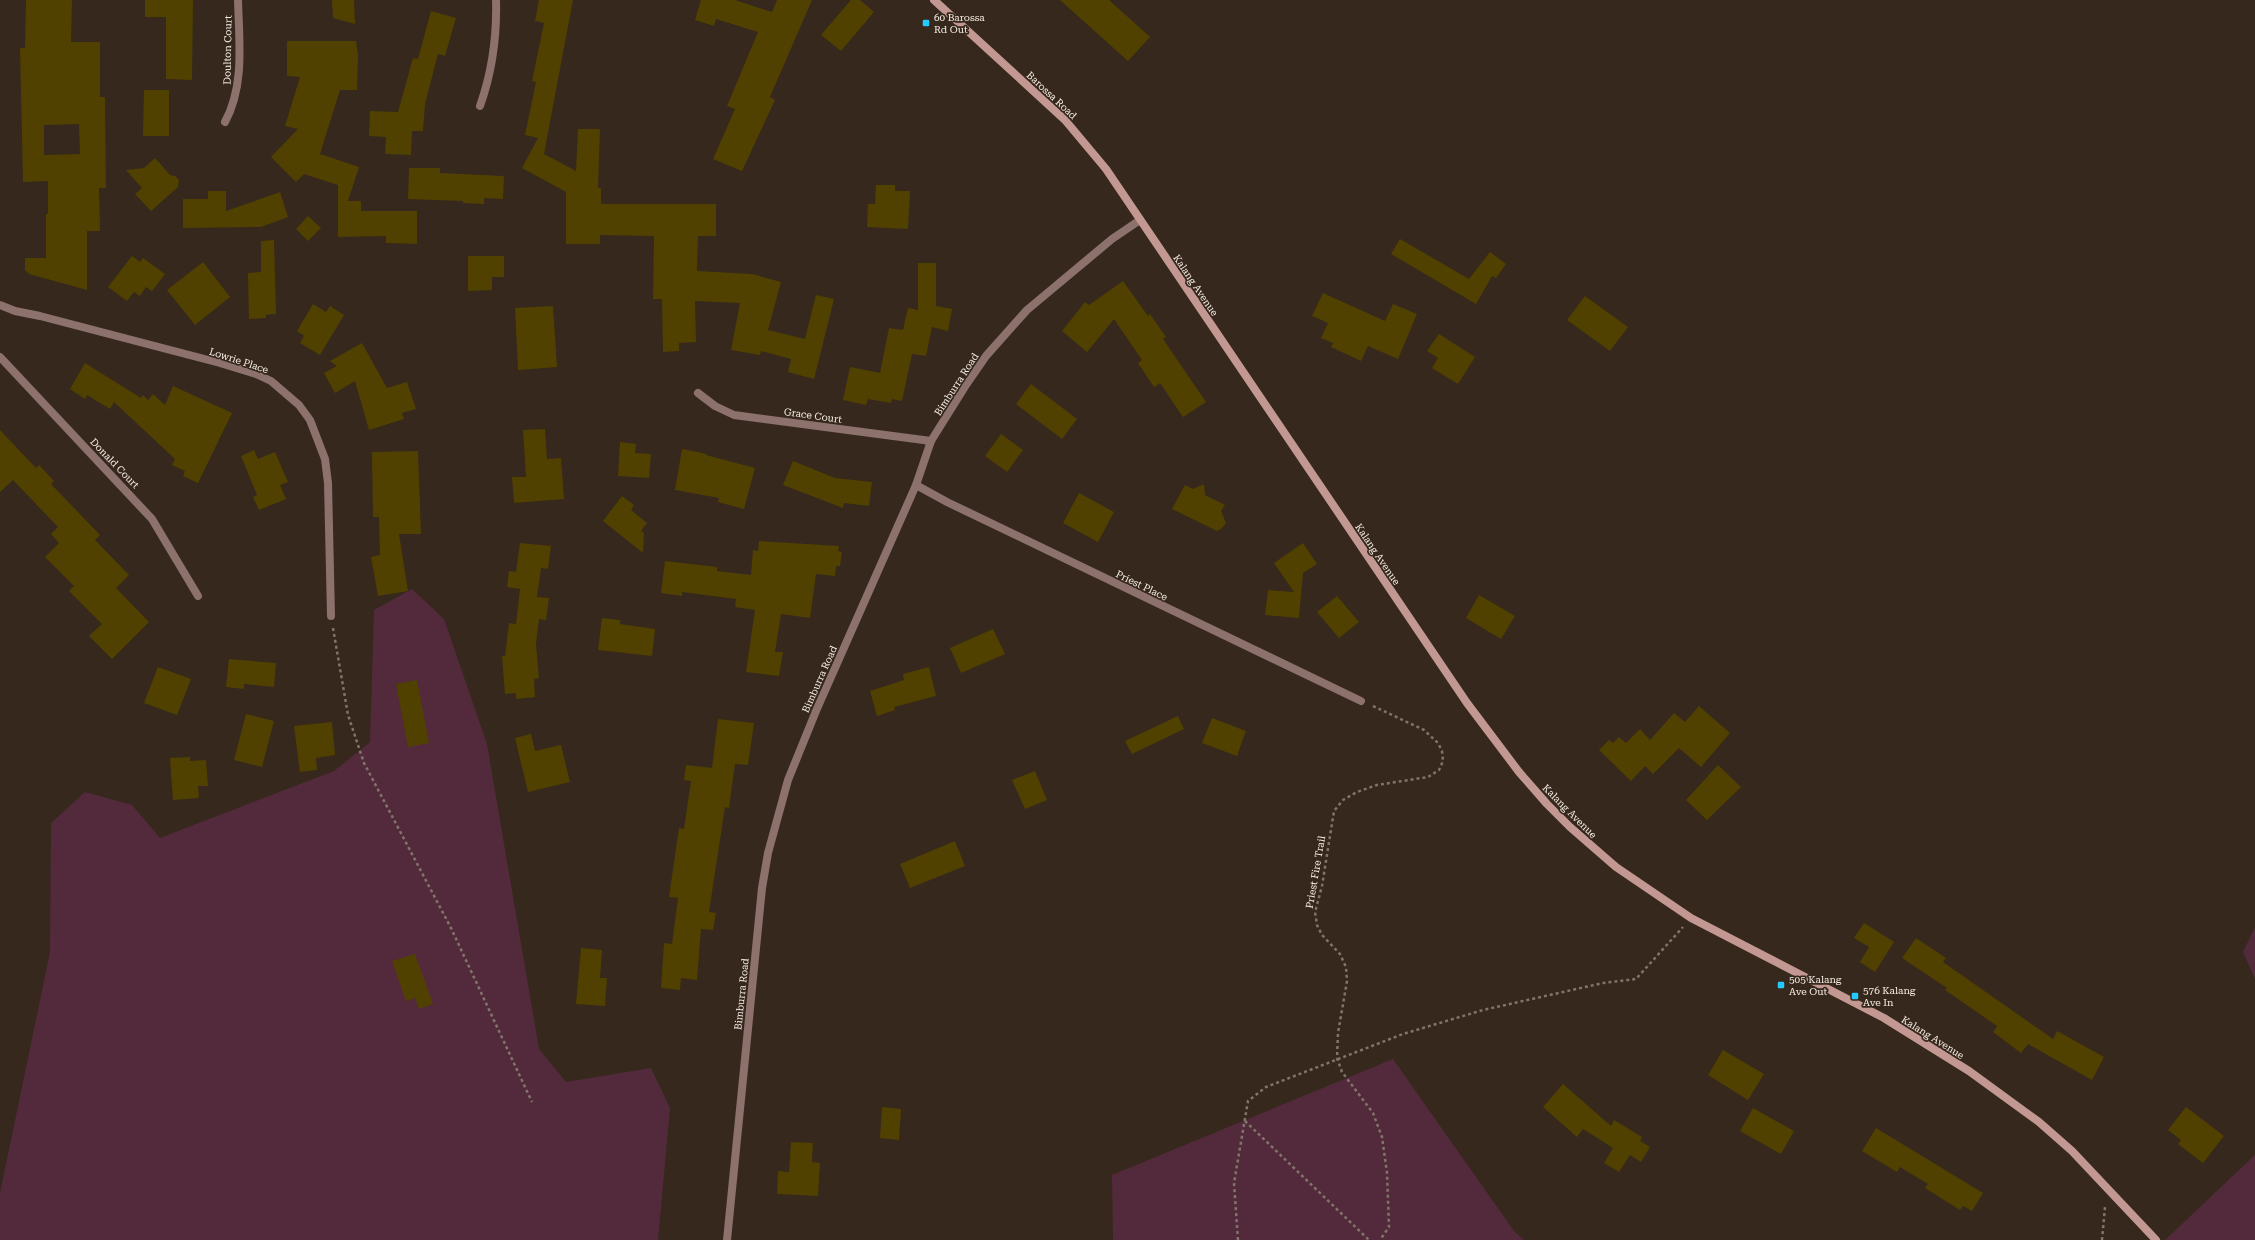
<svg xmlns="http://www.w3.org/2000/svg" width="2255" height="1240" viewBox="0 0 2255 1240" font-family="'Roboto Serif',serif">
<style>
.green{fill:#532a3b}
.building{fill:#504100;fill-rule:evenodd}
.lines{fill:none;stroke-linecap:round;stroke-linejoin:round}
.path{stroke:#81756a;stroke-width:2.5;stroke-dasharray:3 3;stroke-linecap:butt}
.street{stroke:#8c716d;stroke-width:8}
.secondary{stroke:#c39892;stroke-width:8}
.poi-dot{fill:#24c9fe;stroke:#36281c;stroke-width:1.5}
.labels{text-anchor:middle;stroke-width:3.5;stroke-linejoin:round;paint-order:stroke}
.poi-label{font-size:10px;fill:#f7ede5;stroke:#36281c;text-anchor:start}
.street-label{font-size:10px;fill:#f7ede5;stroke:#36281c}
</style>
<rect width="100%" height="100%" fill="#36281c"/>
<g class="green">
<polygon points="412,589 444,619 487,744 539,1049 566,1082 651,1068 670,1108 658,1240 0,1240 0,1193 50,952 51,823 85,792 132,805 160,838 334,771 370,742 374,610"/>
<polygon points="2255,927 2255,979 2243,952"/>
<polygon points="1393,1059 1514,1231 1524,1240 1113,1240 1112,1175"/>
<polygon points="2255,1155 2255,1240 2165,1240"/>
</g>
<g class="building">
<path d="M26,0H72L71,42H100V97H105L106,188H99L100,231H87V290L29,274L25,270V258H46V214H48V181L23,182L20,48H25ZM79,124L80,154L44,155V125Z"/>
<polygon points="145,0 193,0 192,80 166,79 166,17 145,17"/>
<polygon points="332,0 354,0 355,24 333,18"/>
<polygon points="539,0 573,0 544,154 576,171 578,129 600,129 598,188 601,188 601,204 716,204 716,236 698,236 697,271 752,274 781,282 768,330 805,339 816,295 834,299 814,379 788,372 791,359 761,351 760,355 731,350 740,303 695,301 696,342 679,343 679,351 663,352 662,299 653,299 654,236 600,235 600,244 566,244 566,192 522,168 538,138 525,135 536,82 532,81 544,23 535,21"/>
<polygon points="701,0 735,0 772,12 777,0 812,0 770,97 775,100 742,171 713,159 735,109 727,106 758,32 716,19 714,26 695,20"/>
<polygon points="851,0 860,0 874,12 841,51 821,35"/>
<polygon points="1060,0 1109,0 1150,37 1128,61"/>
<polygon points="431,11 456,18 445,56 438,54 425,104 423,131 412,131 411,155 385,154 386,137 369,136 370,111 398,112 413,58 418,59"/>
<polygon points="287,41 356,41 358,55 357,90 340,90 320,154 359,167 348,201 361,201 361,211 417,211 417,244 386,243 386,236 338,237 338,185 304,174 296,182 271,157 298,129 285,126 300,77 287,76"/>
<polygon points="144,90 169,90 169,136 143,136"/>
<polygon points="155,158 170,175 175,176 179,180 178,187 151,211 135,194 142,188 126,170 144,168"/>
<polygon points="409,168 440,168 440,173 504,176 503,199 484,198 484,204 463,203 463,201 408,199"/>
<polygon points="876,185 895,185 895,191 910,191 908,229 867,227 868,204 875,204"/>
<polygon points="208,191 226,191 226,211 280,192 288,217 261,227 183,228 183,199 208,199"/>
<polygon points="308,216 321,228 308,241 296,229"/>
<polygon points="1400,239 1469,279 1490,252 1506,264 1496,278 1492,276 1476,304 1391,254"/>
<polygon points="274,240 276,314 266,315 266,318 249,319 248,273 261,272 261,241"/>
<polygon points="132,256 140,262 143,258 165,274 152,291 146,287 140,296 134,292 127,301 108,287"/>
<polygon points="468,256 504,256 504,277 492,277 492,290 468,291"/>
<polygon points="203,262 230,297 195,325 167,290"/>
<polygon points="918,263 936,263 936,306 952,309 948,331 932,327 926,356 912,354 902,401 892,399 891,403 868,399 866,405 843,400 850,367 880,373 889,328 903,330 908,308 918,310"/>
<polygon points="1123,281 1148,316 1150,314 1166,337 1163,339 1206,402 1183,417 1160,383 1154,387 1138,363 1142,360 1114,319 1087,352 1062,331 1085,302 1089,305"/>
<polygon points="1323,293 1385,321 1393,304 1417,314 1398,359 1368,346 1361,361 1331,347 1333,343 1321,338 1328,323 1312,316"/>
<polygon points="1585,296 1628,327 1610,351 1567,320"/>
<polygon points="313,304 326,312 330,306 344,315 320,355 300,343 304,336 297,331"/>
<polygon points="553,306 557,367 518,370 515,308"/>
<polygon points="1439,334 1475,357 1458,384 1432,368 1438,358 1427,351"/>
<polygon points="362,343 387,388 407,382 416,409 402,413 404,419 369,430 355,381 335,393 324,373 337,366 330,361"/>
<polygon points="85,363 141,398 143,395 148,400 153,394 165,405 173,386 232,413 198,483 183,476 185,471 172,465 175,459 114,402 110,409 87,395 85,399 70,389"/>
<polygon points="1031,384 1077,419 1062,439 1016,404"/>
<polygon points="545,429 547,459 561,458 564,499 514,503 512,477 526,477 523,430"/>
<polygon points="0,430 36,468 39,465 54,481 51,484 100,535 95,540 129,575 116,588 149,622 112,659 89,636 102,624 69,591 74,586 45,557 59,543 51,534 58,527 13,480 0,492"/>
<polygon points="1001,434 1023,450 1007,472 985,456"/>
<polygon points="620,442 636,444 635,453 651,454 649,478 618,476"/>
<polygon points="682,449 707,454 706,455 755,468 744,509 718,502 719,498 675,490"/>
<polygon points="254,450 258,459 275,452 288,482 280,485 286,499 259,510 253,497 257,495 241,456"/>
<polygon points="418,451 421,534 399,534 408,591 378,596 371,557 380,555 379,517 373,517 372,452"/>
<polygon points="793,461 835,478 872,482 869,506 844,503 843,508 783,485"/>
<polygon points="1204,484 1205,495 1225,505 1221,511 1226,523 1222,528 1217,531 1172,509 1185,485 1193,489"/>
<polygon points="1079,493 1114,512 1098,542 1063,523"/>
<polygon points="622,496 634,505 631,510 647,523 641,531 644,533 643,553 603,521"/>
<polygon points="759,541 839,546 838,551 842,552 840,566 836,566 835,576 816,574 810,618 781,614 775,652 783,652 779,676 746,672 755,610 735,607 736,599 682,592 682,596 661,593 665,561 717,567 717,571 751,575 753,550 758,551"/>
<polygon points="520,543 551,546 548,569 541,568 537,597 549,598 546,620 539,619 536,644 539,678 534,679 535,697 516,699 516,693 505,694 502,656 505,656 509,623 516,624 520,589 507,587 509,571 516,572"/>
<polygon points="1303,543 1317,564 1303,573 1299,618 1265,615 1268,590 1294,592 1274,563"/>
<polygon points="1479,595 1515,616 1501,639 1466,618"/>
<polygon points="1337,596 1359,622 1339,638 1317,612"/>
<polygon points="602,618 620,620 620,624 655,629 652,656 598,650"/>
<polygon points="993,629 1005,654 961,673 950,648"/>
<polygon points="229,659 276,663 274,687 244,684 244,689 226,687"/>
<polygon points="158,667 191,679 177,715 144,703"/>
<polygon points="929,667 936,696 894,707 895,710 877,716 870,691 904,680 903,674"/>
<polygon points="417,680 429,743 408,747 396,684"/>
<polygon points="1699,706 1730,733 1701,767 1679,748 1653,774 1645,766 1631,781 1599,750 1609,740 1613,743 1619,737 1626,743 1640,729 1650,740 1674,713 1685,722"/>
<polygon points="246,714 274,721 262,767 234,760"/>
<polygon points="1178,716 1184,729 1132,754 1125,741"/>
<polygon points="1212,718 1246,731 1237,756 1202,743"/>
<polygon points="718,719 754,723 748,765 735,764 729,808 725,807 709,912 716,913 713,930 701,929 697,980 681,978 680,990 661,988 664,943 672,944 678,898 669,897 679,828 684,829 691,781 684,780 686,765 712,768"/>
<polygon points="332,722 335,755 316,758 317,770 300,772 294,726"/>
<polygon points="531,734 535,751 561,745 570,782 528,792 515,738"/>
<polygon points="190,757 190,761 206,760 208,786 198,786 199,798 173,800 170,758"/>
<polygon points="1718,765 1741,787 1707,820 1686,800"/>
<polygon points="1035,771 1047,800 1025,809 1012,780"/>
<polygon points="955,841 965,866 910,888 900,864"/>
<polygon points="1864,923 1894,942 1875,972 1860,962 1869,947 1854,938"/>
<polygon points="1916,938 1946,958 1943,962 2053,1039 2057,1031 2104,1057 2092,1080 2028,1044 2021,1053 1993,1032 1997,1026 1945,990 1947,988 1902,958"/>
<polygon points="581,948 602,950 600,978 607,978 605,1006 576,1004"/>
<polygon points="415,954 433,1004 419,1009 415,998 406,1001 392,961"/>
<polygon points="1723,1050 1764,1074 1748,1100 1708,1075"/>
<polygon points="1563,1084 1611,1126 1614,1120 1642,1137 1640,1141 1650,1147 1641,1162 1630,1155 1619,1172 1604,1163 1613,1148 1583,1129 1577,1137 1543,1107"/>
<polygon points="882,1107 901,1109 899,1140 880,1138"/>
<polygon points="2186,1107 2224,1136 2203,1163 2178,1144 2181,1140 2168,1130"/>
<polygon points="1753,1108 1794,1131 1781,1154 1740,1131"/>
<polygon points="1876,1128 1983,1193 1972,1211 1963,1206 1960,1210 1925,1188 1928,1184 1900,1167 1897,1172 1862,1151"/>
<polygon points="791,1142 813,1143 812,1162 820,1163 818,1196 777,1194 778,1171 789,1172"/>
</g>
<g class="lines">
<g class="path">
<polyline points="333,628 348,715 364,763 451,928 532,1102"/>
<polyline points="1373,706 1424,730 1438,743 1442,751 1443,761 1439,770 1428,777 1377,785 1357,792 1343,800 1334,811 1322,886 1315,912 1317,925 1322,935 1340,954 1346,967 1347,981 1338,1033 1337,1058 1342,1072 1373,1113 1382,1137 1387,1173 1389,1227 1380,1240"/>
<polyline points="1245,1121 1369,1240"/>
<polyline points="1238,1240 1234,1183 1248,1101 1266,1087 1403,1034 1483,1010 1603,983 1636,979 1683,927"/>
<polyline points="2102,1240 2105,1207"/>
</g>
<g class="street">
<path d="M480,106C492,72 497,36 496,0"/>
<path d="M225,122C245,85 239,41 238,0"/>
<polyline points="0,305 15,311 40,316 220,363 256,374 271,381 299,405 310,420 325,459 328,483 331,616"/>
<polyline points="0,357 152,519 198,596"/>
<polyline points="698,393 715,406 734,415 931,441"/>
<polyline points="916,485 947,502 1361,701"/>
<polyline points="727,1240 762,888 768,853 788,780 816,711 916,485 931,441 966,385 986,356 1027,310 1112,239 1140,220"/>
</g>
<polyline class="secondary" points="934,0 1065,120 1106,169 1467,703 1519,772 1547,804 1570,827 1616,867 1691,918 1884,1018 1969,1071 2039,1122 2072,1151 2156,1240"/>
</g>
<g class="poi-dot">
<rect x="922" y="19" width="8" height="8" rx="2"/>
<rect x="1777" y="981" width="8" height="8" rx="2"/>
<rect x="1851" y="992" width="8" height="8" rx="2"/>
</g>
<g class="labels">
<g class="poi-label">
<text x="934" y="21">60 Barossa<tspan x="934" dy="12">Rd Out</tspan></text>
<text x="1789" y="983">505 Kalang<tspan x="1789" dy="12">Ave Out</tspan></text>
<text x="1863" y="994">576 Kalang<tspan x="1863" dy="12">Ave In</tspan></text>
</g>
<g class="street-label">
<text transform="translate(227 50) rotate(-89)" y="4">Doulton Court</text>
<text transform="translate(1052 95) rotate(43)" y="4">Barossa Road</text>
<text transform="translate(1196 285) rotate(56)" y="4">Kalang Avenue</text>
<text transform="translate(239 360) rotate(18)" y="4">Lowrie Place</text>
<text transform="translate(956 384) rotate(-57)" y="4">Bimburra Road</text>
<text transform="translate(813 415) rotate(8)" y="4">Grace Court</text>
<text transform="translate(115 463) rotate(46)" y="4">Donald Court</text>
<text transform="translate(1378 554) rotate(56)" y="4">Kalang Avenue</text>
<text transform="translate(1142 585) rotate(26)" y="4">Priest Place</text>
<text transform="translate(819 679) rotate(-66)" y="4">Bimburra Road</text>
<text transform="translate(1570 811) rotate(45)" y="4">Kalang Avenue</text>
<text transform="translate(1315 872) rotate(-80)" y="4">Priest Fire Trail</text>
<text transform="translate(741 994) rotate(-84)" y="4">Bimburra Road</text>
<text transform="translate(1933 1037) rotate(32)" y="4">Kalang Avenue</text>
</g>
</g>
</svg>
